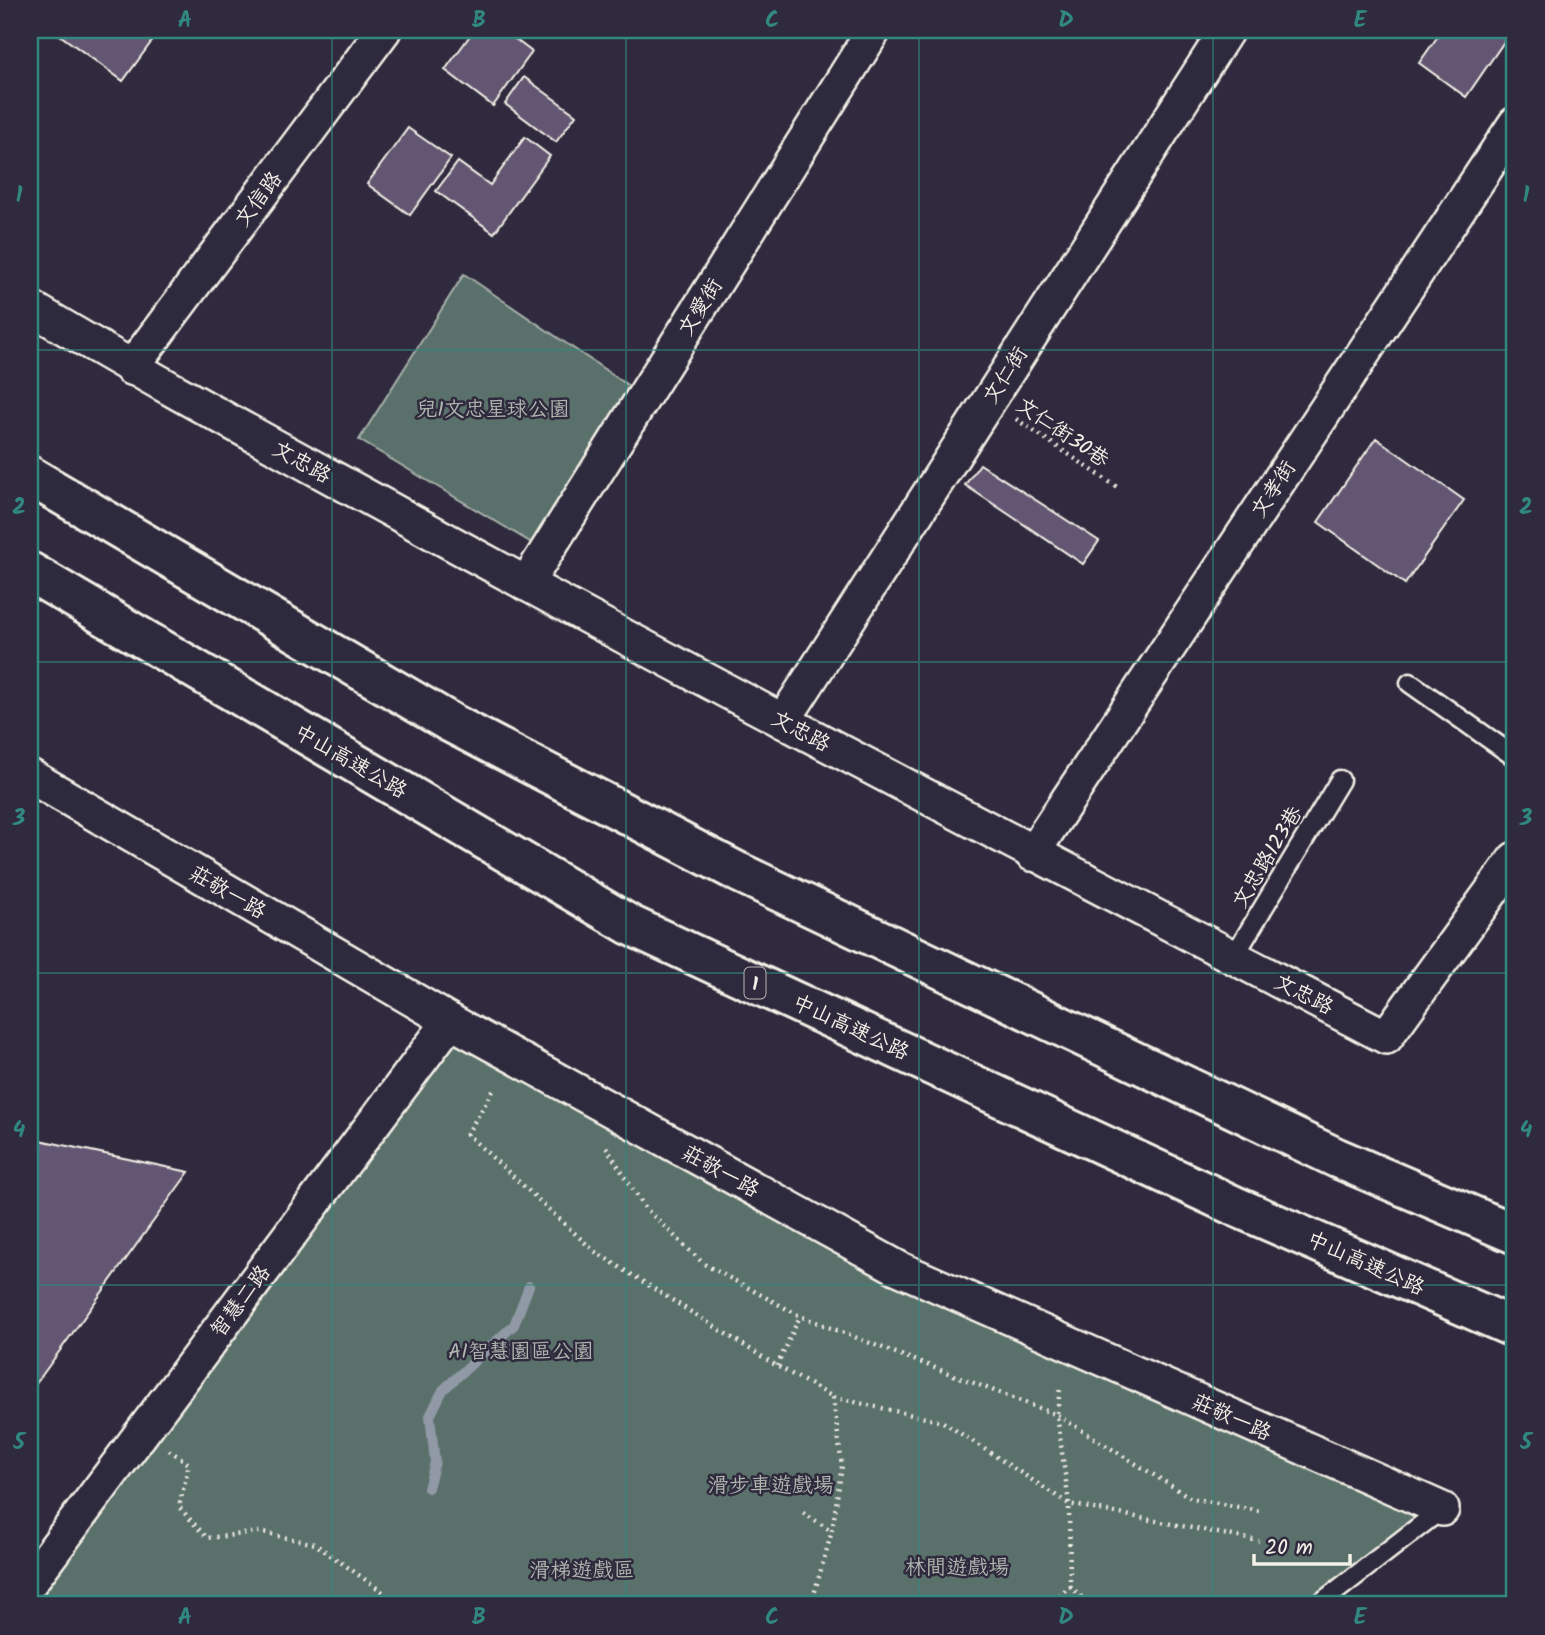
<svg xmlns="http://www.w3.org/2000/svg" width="1545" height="1635" viewBox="0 0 1545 1635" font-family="Kalam,'LXGW WenKai TC',sans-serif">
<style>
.green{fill:#5a6f6a;stroke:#a7b0a9;stroke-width:2}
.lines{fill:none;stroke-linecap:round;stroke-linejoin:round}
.stream{stroke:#9099a5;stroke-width:10}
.building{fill:#645672;stroke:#f4f1e8;stroke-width:2}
.service-casing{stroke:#f4f1e8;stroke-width:23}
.minor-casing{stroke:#f4f1e8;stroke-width:38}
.motorway-casing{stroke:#f4f1e8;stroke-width:44}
.path{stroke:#f4f1e8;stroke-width:4.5;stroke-dasharray:2 5;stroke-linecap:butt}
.service{stroke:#2f2a3d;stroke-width:18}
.minor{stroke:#2f2a3d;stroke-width:33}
.motorway{stroke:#2f2a3d;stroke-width:38}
.grid{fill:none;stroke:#318880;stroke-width:2;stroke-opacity:0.55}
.labels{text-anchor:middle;stroke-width:5;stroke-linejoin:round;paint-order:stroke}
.shield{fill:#2f2a3d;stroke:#b9b5b5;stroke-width:2}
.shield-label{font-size:19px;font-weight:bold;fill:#f4f1e8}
.street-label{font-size:21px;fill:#f4f1e8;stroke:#2f2a3d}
.park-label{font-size:21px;fill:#afb6af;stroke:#2f2a3d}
.neatline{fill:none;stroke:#318880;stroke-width:2.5}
.grid-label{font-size:23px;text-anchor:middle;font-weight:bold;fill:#318880}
</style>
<rect width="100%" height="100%" fill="#2f2a3d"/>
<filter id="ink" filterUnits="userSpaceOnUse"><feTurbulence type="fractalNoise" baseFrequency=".0143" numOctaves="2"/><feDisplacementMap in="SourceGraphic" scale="14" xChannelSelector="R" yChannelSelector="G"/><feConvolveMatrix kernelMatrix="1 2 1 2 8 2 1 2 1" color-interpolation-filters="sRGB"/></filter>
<g filter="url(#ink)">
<g class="green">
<polygon points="464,274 629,386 537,546 359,440"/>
<polygon points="450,1021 898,1268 1442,1509 1318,1605 30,1605 30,1586"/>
</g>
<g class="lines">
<polyline class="stream" points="428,1488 435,1462 430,1416 443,1390 514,1325 529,1286"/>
</g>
<g class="building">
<polygon points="53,30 160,30 123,81"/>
<polygon points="474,30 503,30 532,52 493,106 445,70"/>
<polygon points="1429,30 1512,30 1466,97 1419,63 1438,36"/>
<polygon points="524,77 576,115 556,142 505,104"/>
<polygon points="408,128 451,158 410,215 367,184"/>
<polygon points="525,137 550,156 494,233 436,191 458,162 490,185"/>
<polygon points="1376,438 1464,500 1405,584 1318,522"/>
<polygon points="980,464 1099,541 1083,564 965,485"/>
<polygon points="30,1138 189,1172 30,1392"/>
</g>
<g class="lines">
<g class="service-casing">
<g id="service">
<polyline points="1410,683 1515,757"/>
<polyline points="1233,958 1340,780"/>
<polyline points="1318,1605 1442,1509"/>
</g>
</g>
<g class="minor-casing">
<g id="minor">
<path d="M30,307C156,383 286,452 415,523C736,699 1062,867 1386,1037L1515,859"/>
<polyline points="131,368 384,30"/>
<polyline points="526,584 874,30"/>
<polyline points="783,721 1227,30"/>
<polyline points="30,776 450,1021 898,1268 1442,1509"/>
<polyline points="1032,854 1515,124"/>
<polyline points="30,1582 450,1021"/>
</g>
</g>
<g class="motorway-casing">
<g id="motorway">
<polyline points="30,476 451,723 738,872 1337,1158 1515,1234"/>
<polyline points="30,572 630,925 1239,1208 1515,1328"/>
</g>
</g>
<g class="path">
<polyline points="1016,419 1120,489"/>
<polyline points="493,1091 467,1134 594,1251 777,1366 833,1397 943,1422 1069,1504 1259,1541"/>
<polyline points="606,1147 645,1208 704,1264 800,1316 1057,1415 1191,1498 1259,1511"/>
<polyline points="777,1366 800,1316"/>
<polyline points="169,1450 189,1464 179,1507 207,1538 260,1532 315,1544 401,1605"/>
<polyline points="803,1513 832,1531"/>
<polyline points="1070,1586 1090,1605"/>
<polyline points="811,1605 832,1531 842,1466 833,1397"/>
<polyline points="1048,1605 1070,1586 1069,1504 1057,1415 1060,1387"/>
</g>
<use href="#service" class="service"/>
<use href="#minor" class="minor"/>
<use href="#motorway" class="motorway"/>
</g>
</g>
<path class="grid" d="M332,30V1605M626,30V1605M919,30V1605M1213,30V1605M30,350H1515M30,662H1515M30,973H1515M30,1285H1515"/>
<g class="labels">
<rect class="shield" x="744.5" y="967.5" width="21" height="31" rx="5"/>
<g class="shield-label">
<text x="755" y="990">1</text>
</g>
<g class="street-label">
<text transform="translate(258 199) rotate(-53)" y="7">文信路</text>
<text transform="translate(700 307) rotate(-58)" y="7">文愛街</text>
<text transform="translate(1005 375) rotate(-57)" y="7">文仁街</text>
<text transform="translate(1063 432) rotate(34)" y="7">文仁街30巷</text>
<text transform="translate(302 462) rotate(29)" y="7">文忠路</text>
<text transform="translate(1273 489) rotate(-57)" y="7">文孝街</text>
<text transform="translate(801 731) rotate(28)" y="7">文忠路</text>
<text transform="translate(351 761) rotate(30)" y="7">中山高速公路</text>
<text transform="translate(1267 857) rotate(-59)" y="7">文忠路123巷</text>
<text transform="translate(228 892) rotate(30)" y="7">莊敬一路</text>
<text transform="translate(1304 994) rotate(27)" y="7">文忠路</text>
<text transform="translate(851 1027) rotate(25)" y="7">中山高速公路</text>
<text transform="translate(721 1171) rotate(29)" y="7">莊敬一路</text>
<text transform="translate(1366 1263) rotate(24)" y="7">中山高速公路</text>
<text transform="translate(240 1301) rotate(-53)" y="7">智慧二路</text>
<text transform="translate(1232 1417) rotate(24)" y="7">莊敬一路</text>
</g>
<g class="park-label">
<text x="493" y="416">兒1文忠星球公園</text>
<text x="521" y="1358">AI智慧園區公園</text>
<text x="771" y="1492">滑步車遊戲場</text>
<text x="957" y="1574">林間遊戲場</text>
<text x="582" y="1577">滑梯遊戲區</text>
</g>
</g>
<rect width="1545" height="1635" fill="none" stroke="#2f2a3d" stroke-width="77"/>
<path d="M1254 1554v10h96v-10" fill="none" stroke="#f4f1e8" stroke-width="3.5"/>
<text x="1265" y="1554" font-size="21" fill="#f4f1e8" stroke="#2f2a3d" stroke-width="5" paint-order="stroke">20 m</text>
<rect x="38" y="38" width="1468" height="1558" class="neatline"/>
<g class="grid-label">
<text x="185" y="27">A</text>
<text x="479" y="27">B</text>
<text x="772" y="27">C</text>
<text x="1066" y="27">D</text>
<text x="1360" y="27">E</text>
<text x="19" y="202">1</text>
<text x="1526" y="202">1</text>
<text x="19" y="514">2</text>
<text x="1526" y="514">2</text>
<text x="19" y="825">3</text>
<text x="1526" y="825">3</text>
<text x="19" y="1137">4</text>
<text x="1526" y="1137">4</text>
<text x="19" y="1449">5</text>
<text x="1526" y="1449">5</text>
<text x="185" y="1624">A</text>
<text x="479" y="1624">B</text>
<text x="772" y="1624">C</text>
<text x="1066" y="1624">D</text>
<text x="1360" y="1624">E</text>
</g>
</svg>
